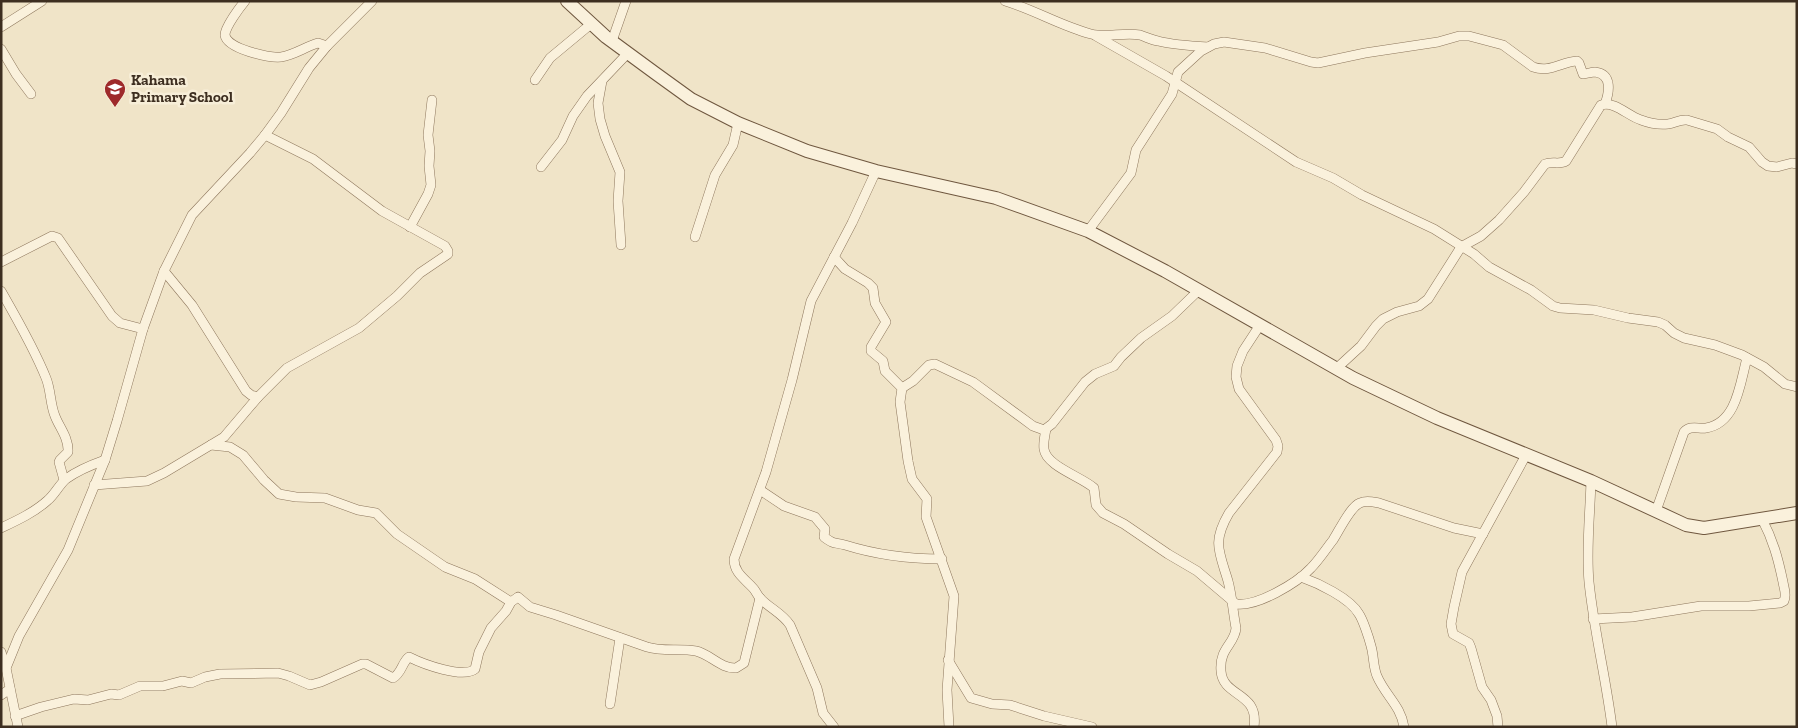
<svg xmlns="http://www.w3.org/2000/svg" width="1798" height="728" viewBox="0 0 1798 728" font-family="'Zilla Slab',serif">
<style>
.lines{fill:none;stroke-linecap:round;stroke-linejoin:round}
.minor-casing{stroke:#8d765c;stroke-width:10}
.secondary-casing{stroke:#6f573f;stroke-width:14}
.minor{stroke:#faf1dc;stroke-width:9}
.secondary{stroke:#faf1dc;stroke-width:12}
.labels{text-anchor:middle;stroke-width:5;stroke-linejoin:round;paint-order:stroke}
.poi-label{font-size:15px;font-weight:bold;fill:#3d2e20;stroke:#f7eed8;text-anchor:start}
</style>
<rect width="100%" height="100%" fill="#f0e4c8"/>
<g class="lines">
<g class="minor-casing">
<g id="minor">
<path d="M245,1C240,7 225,27 225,35C227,49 269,58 281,57C294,55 305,47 318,43L327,46"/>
<path d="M1005,1C1035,10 1061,26 1091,34C1106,38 1124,32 1140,35C1146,37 1152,40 1158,41C1174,45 1191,46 1208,47"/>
<polyline points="1,27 42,1"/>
<polyline points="1096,36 1166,76 1296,162 1333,178 1362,195 1434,229 1474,254 1489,267 1531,290 1553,306 1560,308 1594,310 1628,318 1658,322 1665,325 1674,333 1684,338 1715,345 1742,355 1764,367 1785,384 1797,387"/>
<polyline points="612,41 626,1"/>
<polyline points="1,49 16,74 31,94"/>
<polyline points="535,80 550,58 591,24"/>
<polyline points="602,81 598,103 600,119 605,136 620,172 618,201 621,245"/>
<polyline points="541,167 562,140 573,116 587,96 628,53"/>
<polyline points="410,227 428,194 431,185 429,166 430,151 428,135 432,100"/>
<path d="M1088,231L1131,173L1136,150L1172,94L1178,72L1201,51L1214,44L1224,42L1265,48L1311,62L1318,63L1365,53L1438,42L1459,36H1469L1503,45L1533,67C1550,73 1561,62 1577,61L1579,63L1583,74C1587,74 1591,72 1595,72C1613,74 1609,93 1605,104"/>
<polyline points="695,237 715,175 733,145 738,123"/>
<polyline points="834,257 845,269 868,283 873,288 875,303 886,322 871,347 871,351 883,361 885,371 902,388 900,402 908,461 912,479 927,499 926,517 954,596 947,690 949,727"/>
<polyline points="1,262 52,236 58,238 112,316 120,323 143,329"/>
<polyline points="164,271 192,305 246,391 251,395 258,397"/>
<path d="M1,291C17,319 34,348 46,378C51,390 50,404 55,416C59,427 69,438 68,452L60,460L59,462L64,480"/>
<path d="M1337,368L1361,346L1376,326L1383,319L1397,312L1419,306L1428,299L1461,247L1481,236L1499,220L1524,192L1545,164C1552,161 1560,165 1566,161L1601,105C1615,101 1628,116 1641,120C1649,123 1659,125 1668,124C1675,123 1680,119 1687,120L1717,129L1728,137L1749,147L1762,162L1768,166L1777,167L1792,163L1797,164"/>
<polyline points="902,388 913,381 929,365 935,364 973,382 1033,426 1044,430 1052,424 1085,382 1095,374 1114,366 1121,357 1141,338 1172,316 1199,290"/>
<path d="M1046,429C1045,435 1043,443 1044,449C1046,466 1082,477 1094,488L1096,505L1103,513L1124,524L1168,554L1197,571L1236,604C1257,607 1297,583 1311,568C1319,560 1326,549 1333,540C1339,531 1350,507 1360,503C1366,500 1373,502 1379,503L1454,528L1483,534"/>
<polyline points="211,445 230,447 243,455 264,480 279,494 296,497 325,498 358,510 376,513 397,534 445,567 475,579 511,602"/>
<path d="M1591,481C1590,515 1586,549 1589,582C1594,631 1606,678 1612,727"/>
<polyline points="94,485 147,481 164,473 224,437 258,397 287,368 359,328 397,296 420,273 448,254 448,251 445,246 382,211 313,159 265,135"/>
<path d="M760,490L784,506L815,517L825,529L824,537C835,545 834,542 845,545C877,555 908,559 942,559"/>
<path d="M1656,511L1684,432C1690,425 1698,429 1706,428C1737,423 1740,383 1747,358"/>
<path d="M1,528C18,520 35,512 48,500C55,494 59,485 66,479C78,470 91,465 105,460"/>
<path d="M1301,577C1318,583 1350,598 1359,614C1363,620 1369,638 1371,646C1374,656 1373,667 1377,676C1385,695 1401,706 1404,727"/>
<path d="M1593,619L1632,617L1701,606H1749L1780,603L1784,601C1787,594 1784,589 1783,582C1778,558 1773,540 1762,519"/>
<polyline points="1,652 6,668"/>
<polyline points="948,660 971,698 992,704 1010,705 1044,716 1092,727"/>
<polyline points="1,695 10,689"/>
<polyline points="610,704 620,638"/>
<path d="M15,716L41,707L74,699L88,700L111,694L119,695L140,686H163L182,681L191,683L205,677L220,674L278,673L289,676L310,685L321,682L362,664H366L393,678C402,673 402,662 409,657C423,664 463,679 475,669L479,652L491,628L506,611L511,602L518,597L530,607L556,615L647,647C663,652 680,648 696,651C710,654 721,669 736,668L744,663L760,598"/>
<polyline points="18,727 6,668 19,636 68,550 105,460 117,421 143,329 164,271 192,215 250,153 265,135 281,113 309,68 327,46 372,1"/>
<path d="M834,727L823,713L817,688L790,625C782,613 769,608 760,598C757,595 756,591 753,588C745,579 734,573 734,559L766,472L792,380L811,301L852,223L876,171"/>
<path d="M1254,727C1259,691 1223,698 1221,671C1219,648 1235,644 1236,628C1233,612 1232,596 1228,581C1219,551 1212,542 1229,513L1277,452L1278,446L1276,440L1239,389L1236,377L1237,366L1243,351L1260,325"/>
<polyline points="1498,727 1497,716 1491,700 1482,687 1471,648 1469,643 1453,634 1451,624 1454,607 1462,572 1526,455"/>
</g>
</g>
<g class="secondary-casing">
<polyline id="secondary" points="567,1 606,37 655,73 691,99 738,123 807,151 876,171 996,198 1088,231 1165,271 1353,378 1437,418 1591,481 1686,525 1704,528 1797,513"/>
</g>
<use href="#minor" class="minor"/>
<use href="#secondary" class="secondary"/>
</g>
<defs>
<g id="school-pin" transform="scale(1.125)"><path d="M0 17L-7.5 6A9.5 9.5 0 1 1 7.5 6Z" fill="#9e2a2b" stroke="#f7eed8"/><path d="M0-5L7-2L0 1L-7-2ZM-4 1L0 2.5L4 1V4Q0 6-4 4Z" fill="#fff"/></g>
</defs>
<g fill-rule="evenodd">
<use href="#school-pin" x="115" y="89"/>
</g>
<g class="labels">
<g class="poi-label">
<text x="131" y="85">Kahama<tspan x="131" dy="17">Primary School</tspan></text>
</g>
</g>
<rect width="1798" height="728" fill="none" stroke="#3d2e20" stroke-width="5"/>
</svg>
